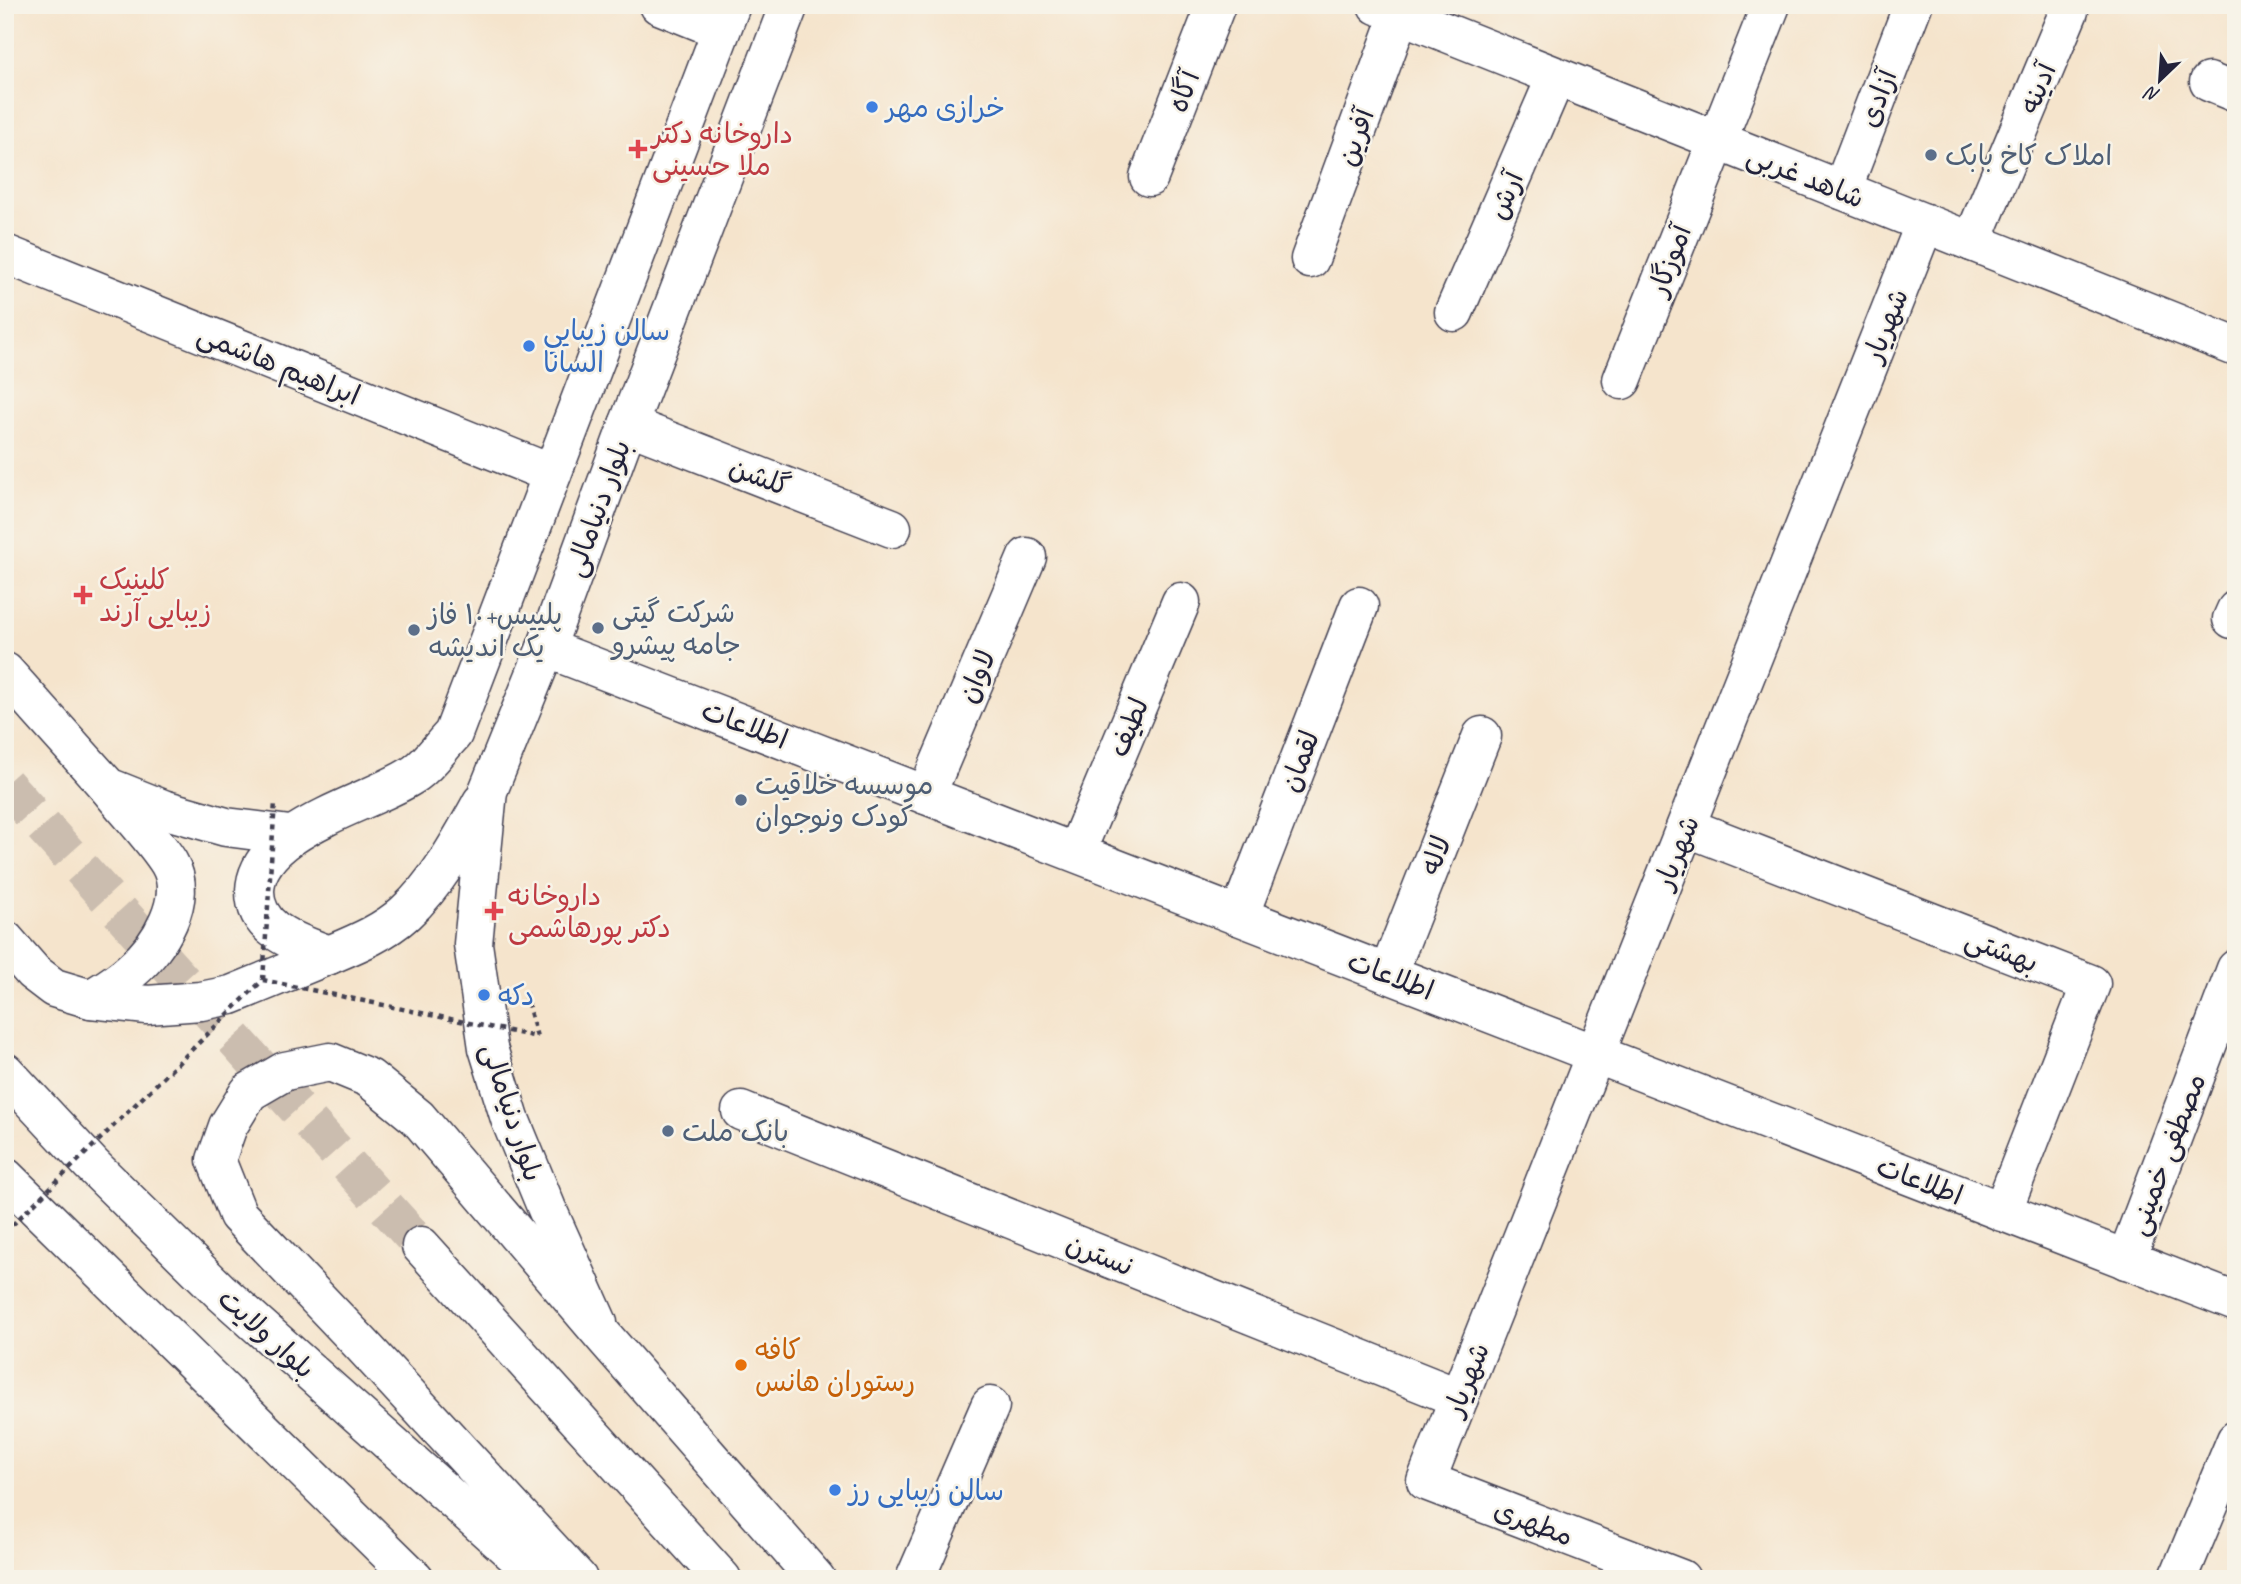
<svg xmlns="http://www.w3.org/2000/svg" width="2241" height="1584" viewBox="0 0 2241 1584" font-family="Caveat,'Playpen Sans Arabic',sans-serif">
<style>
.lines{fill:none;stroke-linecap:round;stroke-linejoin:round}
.primary-tunnel{stroke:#cbbdaf;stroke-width:38;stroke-dasharray:38 19;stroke-linecap:butt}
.street-casing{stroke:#423f51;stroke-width:41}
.secondary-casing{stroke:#423f51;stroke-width:41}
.primary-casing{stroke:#423f51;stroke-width:41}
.path{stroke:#423f51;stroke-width:4.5;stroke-dasharray:5 5;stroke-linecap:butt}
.street{stroke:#fff;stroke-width:38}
.secondary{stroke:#fff;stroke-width:38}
.primary{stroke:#fff;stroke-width:38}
.path-bridge{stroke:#423f51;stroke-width:4.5;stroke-dasharray:5 5;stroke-linecap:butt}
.shop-dot{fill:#3f7fe0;stroke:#f7f3e8;stroke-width:2.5}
.health-dot{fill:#e0444e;stroke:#f7f3e8;stroke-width:2.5}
.service-dot{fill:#5c6f8a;stroke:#f7f3e8;stroke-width:2.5}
.food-dot{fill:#e8710a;stroke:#f7f3e8;stroke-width:2.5}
.labels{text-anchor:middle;stroke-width:5;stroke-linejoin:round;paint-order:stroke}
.street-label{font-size:28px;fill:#22223b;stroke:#f7f3e8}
.shop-label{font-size:28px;fill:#366cbe;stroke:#f7f3e8;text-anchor:start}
.health-label{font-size:28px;fill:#be3a42;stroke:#f7f3e8;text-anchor:start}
.service-label{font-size:28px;fill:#4e5e75;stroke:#f7f3e8;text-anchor:start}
.food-label{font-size:28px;fill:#c56008;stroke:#f7f3e8;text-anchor:start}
</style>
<rect width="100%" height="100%" fill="#f7f3e8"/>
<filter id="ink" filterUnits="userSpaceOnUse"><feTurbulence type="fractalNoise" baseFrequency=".0143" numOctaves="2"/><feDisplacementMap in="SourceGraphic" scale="14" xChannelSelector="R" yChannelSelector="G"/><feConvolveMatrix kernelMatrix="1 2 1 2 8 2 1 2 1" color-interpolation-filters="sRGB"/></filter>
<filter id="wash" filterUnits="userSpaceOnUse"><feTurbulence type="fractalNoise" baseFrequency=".00686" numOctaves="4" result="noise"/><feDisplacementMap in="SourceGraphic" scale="28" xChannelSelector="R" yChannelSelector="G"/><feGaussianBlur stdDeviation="1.57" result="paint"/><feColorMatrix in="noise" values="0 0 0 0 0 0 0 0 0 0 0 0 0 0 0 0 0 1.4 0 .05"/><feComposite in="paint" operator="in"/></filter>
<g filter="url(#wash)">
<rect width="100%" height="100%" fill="#f5e4cc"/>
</g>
<g filter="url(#ink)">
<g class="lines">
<polyline class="primary-tunnel" points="5,784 421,1246"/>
<g class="street-casing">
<g id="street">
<polyline points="659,5 721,30"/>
<polyline points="2209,82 2236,93"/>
<polyline points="1149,177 1216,5"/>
<polyline points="1842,190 1913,5"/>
<polyline points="1972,242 2069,11"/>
<polyline points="5,254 552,474"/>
<polyline points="1310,259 1400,14"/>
<polyline points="1454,312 1556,77"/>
<polyline points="1622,380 1771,5"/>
<polyline points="628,425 892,528"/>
<polyline points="2232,619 2236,610"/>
<polyline points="546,648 2236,1302"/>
<polyline points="926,795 1027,557"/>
<polyline points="1686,827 2091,984 2002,1212"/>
<polyline points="1076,852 1181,602"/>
<polyline points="1239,916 1359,606"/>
<polyline points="1388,974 1482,736"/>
<polyline points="741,1111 1459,1398"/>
<polyline points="2126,1260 2236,969"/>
<polyline points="915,1579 990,1406"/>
<polyline points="1681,1579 1426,1481 1925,223"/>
<polyline points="2178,1579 2236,1440"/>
</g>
</g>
<g class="secondary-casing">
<g id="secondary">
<polyline points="1377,5 2236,347"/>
<polyline points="5,672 108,787 163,809 226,827 290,835"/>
<path d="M482,802C461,840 438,883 405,913C383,933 355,944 329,955C297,942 255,932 255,891C256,828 374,803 416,773C430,763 441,746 453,734L731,5"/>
<polyline points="598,1323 547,1209 510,1119 488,1048 473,944 488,791 546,648 628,425 789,5"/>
</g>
</g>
<g class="primary-casing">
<g id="primary">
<polyline points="5,940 33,972 54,988 91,999 147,1005 201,1001 231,995 329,955"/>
<path d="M91,999C105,990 119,982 131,971C159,948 190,898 169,863C154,839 126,810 108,787"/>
<polyline points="5,1072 91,1164 221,1292 542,1579"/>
<polyline points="5,1177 415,1579"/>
<polyline points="421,1246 722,1579"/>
<polyline points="578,1579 363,1346 238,1215 216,1160 228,1126 249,1092 285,1071 330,1062 369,1078 418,1118 605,1338 816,1579"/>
</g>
</g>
<polyline class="path" points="525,993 537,1037"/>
<use href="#street" class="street"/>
<use href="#secondary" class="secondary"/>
<use href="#primary" class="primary"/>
<g class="path-bridge">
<polyline points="263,980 275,802"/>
<polyline points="5,1232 263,980 537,1037"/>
</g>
</g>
</g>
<g class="shop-dot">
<circle cx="872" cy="107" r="7"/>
<circle cx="529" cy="346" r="7"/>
<circle cx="484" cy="995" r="7"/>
<circle cx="835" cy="1490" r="7"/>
</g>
<g class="health-dot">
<path d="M634.5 138.5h7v7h7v7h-7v7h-7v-7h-7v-7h7z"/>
<path d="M79.5 584.5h7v7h7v7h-7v7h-7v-7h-7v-7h7z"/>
<path d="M490.5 900.5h7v7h7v7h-7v7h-7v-7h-7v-7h7z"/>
</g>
<g class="service-dot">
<circle cx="1931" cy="155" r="7"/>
<circle cx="598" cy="628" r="7"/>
<circle cx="414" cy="630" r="7"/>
<circle cx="741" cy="800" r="7"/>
<circle cx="668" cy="1131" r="7"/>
</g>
<circle class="food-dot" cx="741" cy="1365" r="7"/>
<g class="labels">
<g class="street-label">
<text transform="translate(2037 88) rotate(-67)" y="10">آدینه</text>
<text transform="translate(1183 91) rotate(-69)" y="10">آگاه</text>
<text transform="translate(1877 98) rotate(-69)" y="10">آزادی</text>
<text transform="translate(1355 137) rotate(-70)" y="10">آفرین</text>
<text transform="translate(1806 176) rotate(22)" y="10">شاهد غربی</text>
<text transform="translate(1505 195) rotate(-67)" y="10">آرش</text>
<text transform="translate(1669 260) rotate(-69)" y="10">آموزگار</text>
<text transform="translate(1885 325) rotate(-68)" y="10">شهریار</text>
<text transform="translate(279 364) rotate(22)" y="10">ابراهیم هاشمی</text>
<text transform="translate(760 476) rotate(21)" y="10">گلشن</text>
<text transform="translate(597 508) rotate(-70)" y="10">بلوار دنیامالی</text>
<text transform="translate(976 676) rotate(-67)" y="10">لاوان</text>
<text transform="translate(745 724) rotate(21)" y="10">اطلاعات</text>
<text transform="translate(1128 727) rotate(-67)" y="10">لطیف</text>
<text transform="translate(1299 761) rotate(-69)" y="10">لقمان</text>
<text transform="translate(1676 852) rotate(-68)" y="10">شهریار</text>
<text transform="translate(1435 855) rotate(-69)" y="10">لاله</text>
<text transform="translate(2002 950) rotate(21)" y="10">بهشتی</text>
<text transform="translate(1391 975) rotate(21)" y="10">اطلاعات</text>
<text transform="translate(513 1112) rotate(72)" y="10">بلوار دنیامالی</text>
<text transform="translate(2166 1154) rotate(-69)" y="10">مصطفی خمینی</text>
<text transform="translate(1920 1180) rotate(21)" y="10">اطلاعات</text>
<text transform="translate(1100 1254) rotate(22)" y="10">نسترن</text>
<text transform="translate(267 1333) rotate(42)" y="10">بلوار ولایت</text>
<text transform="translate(1466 1379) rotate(-68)" y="10">شهریار</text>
<text transform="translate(1534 1522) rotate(21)" y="10">مطهری</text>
</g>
<g class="shop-label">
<text x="886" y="117">خرازی مهر</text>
<text x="543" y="340">سالن زيبايي<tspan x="543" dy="32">السانا</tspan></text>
<text x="498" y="1005">دکه</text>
<text x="849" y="1500">سالن زیبایی رز</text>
</g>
<g class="health-label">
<text x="652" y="143">داروخانه دکتر<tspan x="652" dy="32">ملا حسینی</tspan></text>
<text x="99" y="589">کلینیک<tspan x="99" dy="32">زیبایی آرند</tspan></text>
<text x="508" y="905">داروخانه<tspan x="508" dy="32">دکتر پورهاشمی</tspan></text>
</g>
<g class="service-label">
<text x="1945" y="165">املاک کاخ بابک</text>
<text x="612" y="622">شرکت گیتی<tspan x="612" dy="32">جامه پیشرو</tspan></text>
<text x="428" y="624">پلییس+١٠ فاز<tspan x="428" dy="32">یک اندیشه</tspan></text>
<text x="755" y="794">موسسه خلاقیت<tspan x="755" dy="32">کودک ونوجوان</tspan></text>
<text x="682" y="1141">بانک ملت</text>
</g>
<g class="food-label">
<text x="755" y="1359">کافه<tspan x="755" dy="32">رستوران هانس</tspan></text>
</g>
</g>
<rect width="2241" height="1584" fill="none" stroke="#f7f3e8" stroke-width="28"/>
<g transform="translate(2160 80) rotate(205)" stroke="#f7f3e8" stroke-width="5" paint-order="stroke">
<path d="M0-5L12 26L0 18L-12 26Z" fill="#22223b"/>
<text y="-10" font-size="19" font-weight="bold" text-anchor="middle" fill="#22223b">N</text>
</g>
</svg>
